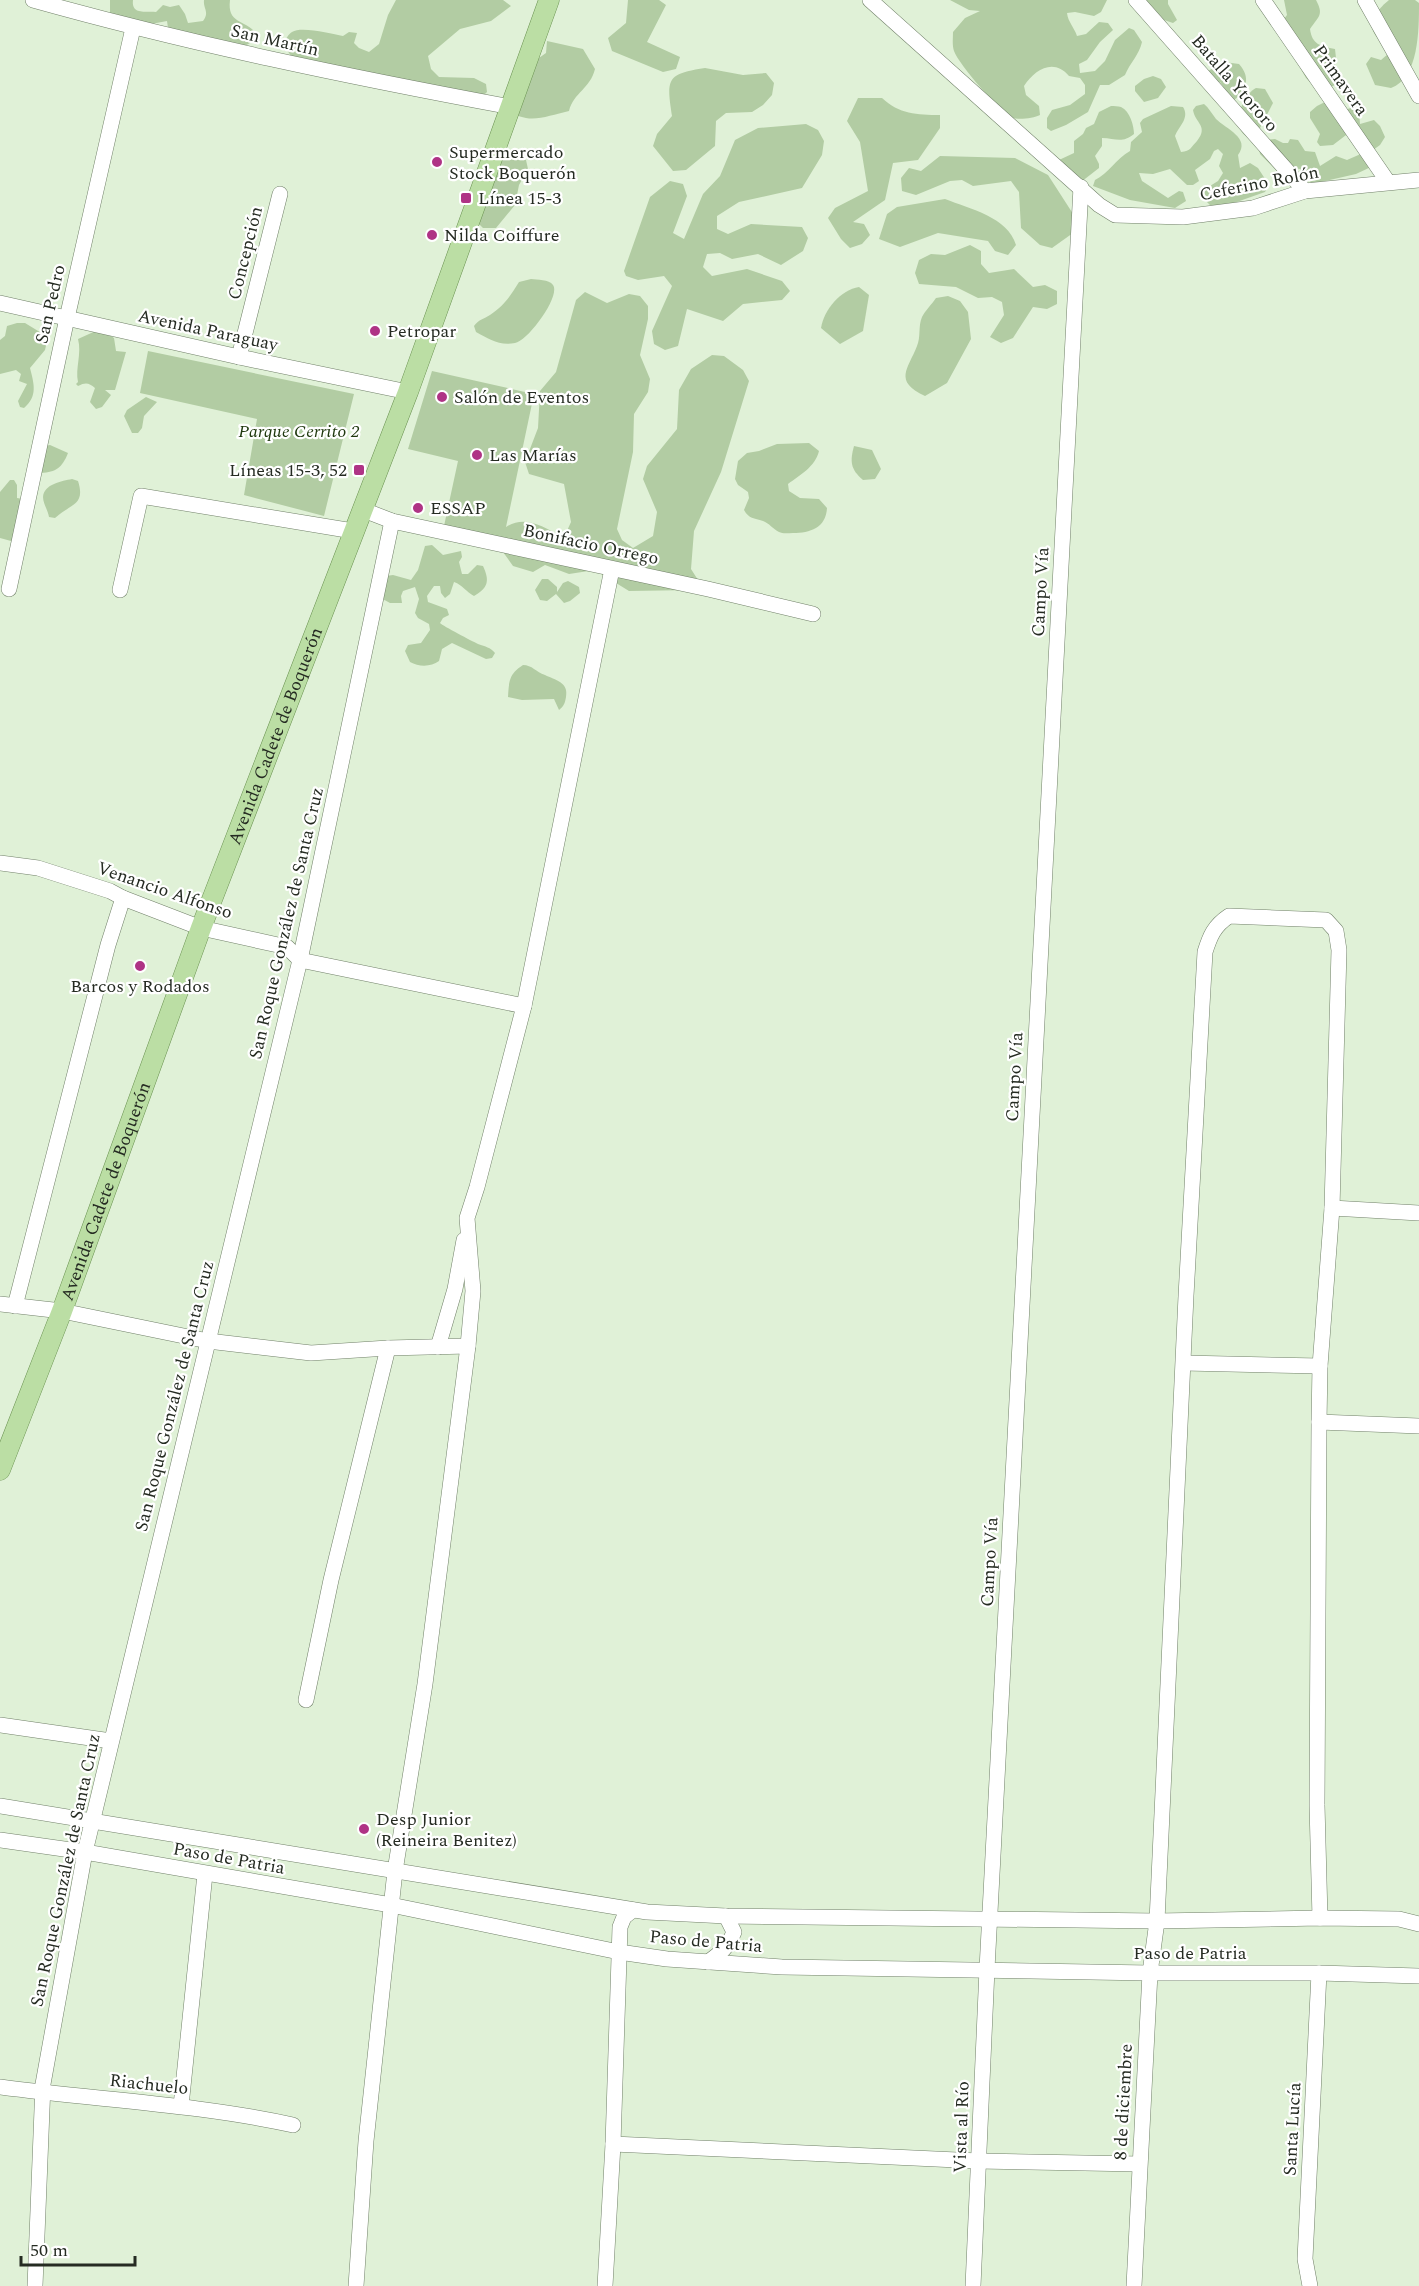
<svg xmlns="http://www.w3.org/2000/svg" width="1419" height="2286" viewBox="0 0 1419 2286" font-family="Spectral,serif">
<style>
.green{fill:#b2cca3}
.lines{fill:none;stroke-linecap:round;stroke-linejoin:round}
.minor-casing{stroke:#718069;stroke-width:16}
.major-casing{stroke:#699150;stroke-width:21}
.minor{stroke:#fff;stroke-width:15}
.major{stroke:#bbdea4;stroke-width:20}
.poi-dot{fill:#af3385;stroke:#fff;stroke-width:2}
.labels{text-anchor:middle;stroke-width:4.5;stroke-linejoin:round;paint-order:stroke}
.street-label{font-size:18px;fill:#252b22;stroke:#fff}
.poi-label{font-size:18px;fill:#252b22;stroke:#fff;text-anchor:start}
.park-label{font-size:18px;font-style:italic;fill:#20390f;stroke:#fff}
</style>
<rect width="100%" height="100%" fill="#e0f1d7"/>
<g class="green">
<path d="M110,0H133C131,15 146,11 156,12L163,5L170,7L179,5L185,14L188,23L203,21C210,12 203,9 204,0H230C227,24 244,19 256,33L250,43L243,47L168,28L167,21L151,24L110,14Z"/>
<path d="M396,0H503L511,6L491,21L460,29L428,56L431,69L439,77L474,78L486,84L487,92L483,96L295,62L283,44C286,40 288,34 292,32C302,26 331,34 343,36L349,32L357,33L354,43L359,48L369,52L379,44L388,15Z"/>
<polygon points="628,0 659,0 666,5 647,42 680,57 676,69 663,72 612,51 608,38 626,23"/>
<path d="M950,0H1107L1101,12L1094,16L1075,12L1067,13C1068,22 1074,27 1077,36L1086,34L1099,22L1108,23L1113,30L1100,42L1087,60L1079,64L1080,73L1095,71L1105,61L1115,40L1129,28L1134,30L1142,42C1139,55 1130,63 1125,75L1109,85H1100L1088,112L1066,125L1051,131L1047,128V118L1052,110L1070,105L1085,94V85L1080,78L1069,76C1054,58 1035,69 1024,86L1026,95L1039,106L1040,115C1034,118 1020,120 1013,118C1000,112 959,65 954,51C952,45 953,38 953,32L965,18L980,11L969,10Z"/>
<polygon points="1136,0 1168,0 1168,4 1177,20 1173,23 1164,20"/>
<path d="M1284,0H1316C1324,15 1319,16 1310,29C1312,45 1321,46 1335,49L1336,58L1334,67L1339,83L1331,87L1312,84L1306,78L1283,38L1281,23L1287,15Z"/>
<path d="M1389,0H1415L1419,3C1419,30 1419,78 1391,88L1375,85L1366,64L1371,57L1381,60L1388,54C1385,44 1379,42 1374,33C1368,21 1380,7 1389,0Z"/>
<path d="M547,41L583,49L595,69C590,89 574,92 569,111C546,116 527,126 508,109L519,72L546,53Z"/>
<path d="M1224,62L1239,64C1251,77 1247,91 1233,101L1220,82H1218L1208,71Z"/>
<path d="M705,68L743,75L766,73L774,83L772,95L763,105L752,112L726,113L716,121L715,146L686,170L673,171L653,146L657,134L672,116C666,78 667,74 705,68Z"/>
<polygon points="1153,76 1161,79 1166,87 1158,98 1144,102 1135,91 1135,86 1144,79"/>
<path d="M1256,88L1265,89L1273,103L1259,130L1248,137C1230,129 1241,96 1256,88Z"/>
<path d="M858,98H882C899,114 917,115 940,115V128L918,160L893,163L885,200L853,222L864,224L870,235L862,244L850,248L841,239L828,218L835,208L868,191L860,142L847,121Z"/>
<polygon points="1325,102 1345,110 1353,107 1359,112 1360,124 1374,120 1380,126 1385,137 1380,145 1373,150 1350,132 1333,145 1320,146 1317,142 1320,134 1310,118 1310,112 1317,106"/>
<path d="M1204,104C1209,108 1212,114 1216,119C1226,129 1251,138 1238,155L1240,168L1250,163L1258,168L1269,185L1265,192L1231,204L1212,207L1201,196L1202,191L1218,181L1223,173L1219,166L1223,154L1218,149L1214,151L1210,159L1195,170L1199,181L1193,185H1187L1170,169L1153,174L1139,173L1142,181L1168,198L1179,191L1183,192L1186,201L1175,208L1130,200L1093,186L1095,180C1108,174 1116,159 1130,151L1131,142L1142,132L1140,123L1143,119L1171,106L1183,107C1190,118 1179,126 1175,136L1181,152C1191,151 1191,147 1197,141C1209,126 1195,123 1193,110L1196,106Z"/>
<path d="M1111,106C1114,106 1118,106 1121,107C1130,111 1134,126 1134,134C1122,144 1115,138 1102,138V146L1095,156L1099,164V168L1081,182L1059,160L1074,153V141L1083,134L1086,128L1094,124L1099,112Z"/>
<polygon points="806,124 818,130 824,141 822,155 802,188 739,202 717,216 717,229 728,234 751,224 802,227 808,238 803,251 781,265 758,254 732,259 720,253 707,254 703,267 712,276 747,269 782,281 790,291 782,300 743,304 723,321 687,309 678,346 665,350 654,344 652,331 672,286 664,276 638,280 626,276 624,271 650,197 670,181 683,184 687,196 673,233 684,239 703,194 720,176 735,140 758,128"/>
<polygon points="1275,139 1283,143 1288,143 1290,139 1298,140 1305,151 1315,152 1320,166 1336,156 1347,160 1363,153 1373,166 1356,174 1312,184 1300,169 1292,168 1285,174 1280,174 1260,154 1259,149 1266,140"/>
<polygon points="509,152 515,153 526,160 528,169 519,185 515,205 496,228 483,228 478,223 503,153"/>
<polygon points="940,156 1015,158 1048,175 1077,220 1073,233 1052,248 1040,245 1021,228 1019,192 1011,181 973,186 962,180 950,181 916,195 902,191 901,178 909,168 921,171"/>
<path d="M945,199C970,209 1008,217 1016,245L1008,255L995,251L988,241L938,233L900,247L879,239L887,214L897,207Z"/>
<polygon points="970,245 981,251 981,264 989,273 1014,269 1033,287 1045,285 1057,291 1057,304 1047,309 1033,307 1013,338 1001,343 990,337 1004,315 1002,302 992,297 978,298 956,287 919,284 915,273 919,260 931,254 945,255"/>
<path d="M531,279C537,280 549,279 553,285C561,296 528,341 515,343C499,346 489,339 476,332L474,326C479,319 484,319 490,315C504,306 511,295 519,282Z"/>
<path d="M859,287L869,295L863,331L840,344L821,328C824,309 841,290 859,287Z"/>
<path d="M585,292L607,303L629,294L640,296L648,306V319L640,355L650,379L648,392L634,414L633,452L617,529L622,540L633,548L653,536L657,512L643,479L647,466L677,429L679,390L691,369L712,355L724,356L743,370L749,381L721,472L694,531L691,569L698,580L692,590L629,591L595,570L569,574L545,565L533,572L513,566L498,545L444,526L458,461L408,449L432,371L534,394L506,527C524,515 543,526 560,536L566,533L571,522L564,484L529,474L525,462L538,428L540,391L556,372L576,300Z"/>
<path d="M948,296L960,301L968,312L971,339L947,383L925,396C893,381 908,369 917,346C921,337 918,326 922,317C925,311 932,304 936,298Z"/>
<path d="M17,323H25L48,337L45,350L30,368C34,384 38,396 24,408L20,407L18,401L27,384L19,381L21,374L16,370L0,374V340L5,336L7,326Z"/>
<path d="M100,329L114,338L116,351L126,352L115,390H105L111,395L102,407L96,409L90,402L95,388C89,383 86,382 78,386L76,384L78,382C75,368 82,354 78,339Z"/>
<polygon points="148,351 354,394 324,516 244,495 257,419 140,393"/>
<polygon points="146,397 157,402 144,416 142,428 138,433 132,433 124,416 127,410"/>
<path d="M809,443L819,451C815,467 800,475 788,484L789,491L800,498L819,499L827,508C826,528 810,533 793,533C788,533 783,534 779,532C773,529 769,523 763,521C754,518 749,519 744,510L749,498L748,492L738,485L735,479L738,461L747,453L759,451L777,444Z"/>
<path d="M50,445L68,453C62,468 56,472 41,473L44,446Z"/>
<path d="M854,446L872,450L881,469L875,479L863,480C850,469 850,461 854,446Z"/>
<path d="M72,479L78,481C86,506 70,504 55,518L49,517C48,510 43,504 43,497C44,484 62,481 72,479Z"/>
<polygon points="10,480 14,480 17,485 17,498 23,499 12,547 11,541 0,538 0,492"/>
<path d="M432,545L443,555L461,551L462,557L459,562L462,574H468L477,565L483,566C490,581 488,588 474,596C466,592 463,585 454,582L450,594L445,598L441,593L440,586H434L427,596L428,602L447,609L449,615L443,618L440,623C443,626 472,641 478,644C486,647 490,647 495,653L492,658L486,659L452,643L442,649L439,661C431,667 419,667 410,662L405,651L408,645L421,643L430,630L429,624L418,618L415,613L419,599L415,587L403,591L401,596L402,603H390L379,597L386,576L393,575L411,580L418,570L425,546Z"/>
<polygon points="542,579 548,579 557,587 557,592 563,583 568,581 579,587 580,593 570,601 564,603 556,594 547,601 540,600 535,590"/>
<path d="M523,665C532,665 536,672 545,675C555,680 569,682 566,697C565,703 564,706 559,710L554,699L522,700L508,697C509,681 509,674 523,665Z"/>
</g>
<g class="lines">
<g class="minor-casing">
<g id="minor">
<path d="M33,0C190,44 350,77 511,107"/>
<polyline points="870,0 1099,205 1115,215 1183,217 1253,208 1305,191 1419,180"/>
<polyline points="1136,0 1305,191"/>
<polyline points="1263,0 1388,182"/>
<polyline points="1365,0 1419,96"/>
<polyline points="0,303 239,357 408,392"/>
<polyline points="239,357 280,194"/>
<polyline points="361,509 392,521 708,589 813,614"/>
<polyline points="9,589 67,318 133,28"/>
<polyline points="120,590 141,496 353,531"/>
<polyline points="0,863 38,868 110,891 123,898 201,928 287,947 300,960 524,1006"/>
<polyline points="1332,1208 1419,1213"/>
<polyline points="0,1304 62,1311 208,1341 311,1353 388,1348 468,1346"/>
<polyline points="15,1306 108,945 123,898"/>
<polyline points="438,1347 455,1289 464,1240"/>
<polyline points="1184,1363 1320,1366"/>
<polyline points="1319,1422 1419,1426"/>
<polyline points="306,1700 331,1580 388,1348"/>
<polyline points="0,1725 111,1741"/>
<polyline points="0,1806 647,1912 726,1916 1157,1921 1320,1918 1399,1919 1419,1924"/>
<polyline points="0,1840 85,1852 391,1905 619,1952 667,1959 782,1967 1150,1973 1319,1973 1419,1976"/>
<path d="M708,1962C721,1953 728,1947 734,1932L726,1916"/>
<path d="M0,2087C98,2100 197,2104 293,2125"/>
<polyline points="181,2106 205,1874"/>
<polyline points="613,2144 979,2161 1139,2164"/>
<polyline points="35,2286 43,2084 85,1852 300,960 392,521"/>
<polyline points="356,2286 366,2141 395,1871 425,1684 468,1346 473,1291 467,1218 477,1187 524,1006 612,569"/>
<polyline points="605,2286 613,2144 620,1927 624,1917 633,1910"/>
<polyline points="973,2286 987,1969 1081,187"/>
<path d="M1134,2286L1150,1973L1157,1921L1186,1296L1205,952C1210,936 1214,926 1229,916L1326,920L1336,931L1339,950L1332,1208L1320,1366L1319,1422L1317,1805L1320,1918"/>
<polyline points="1310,2286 1305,2259 1319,1973"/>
</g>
</g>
<g class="major-casing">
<g id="major">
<path id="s1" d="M0,1470L62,1311L201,928L408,392L549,0"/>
</g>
</g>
<use href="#minor" class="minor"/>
<use href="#major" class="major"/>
</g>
<g class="poi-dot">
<circle cx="437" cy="162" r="6"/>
<rect x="460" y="192" width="12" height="12" rx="3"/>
<circle cx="432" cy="235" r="6"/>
<circle cx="375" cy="331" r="6"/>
<circle cx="442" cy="397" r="6"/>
<circle cx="477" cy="455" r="6"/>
<rect x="353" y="464" width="12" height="12" rx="3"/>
<circle cx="418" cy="508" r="6"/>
<circle cx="140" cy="966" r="6"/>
<circle cx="364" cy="1829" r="6"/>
</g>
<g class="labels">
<g class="street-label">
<text transform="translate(275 40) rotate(13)" y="6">San Martín</text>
<text transform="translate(1341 80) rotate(55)" y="6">Primavera</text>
<text transform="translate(1235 83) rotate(49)" y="6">Batalla Ytororo</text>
<text transform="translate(1259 183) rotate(-11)" y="6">Ceferino Rolón</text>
<text transform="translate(245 253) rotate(-76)" y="6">Concepción</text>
<text transform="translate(50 304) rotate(-77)" y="6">San Pedro</text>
<text transform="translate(208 330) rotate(12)" y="6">Avenida Paraguay</text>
<text transform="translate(591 544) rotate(12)" y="6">Bonifacio Orrego</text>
<text transform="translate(1040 592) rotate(-87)" y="6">Campo Vía</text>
<text dy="6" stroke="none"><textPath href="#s1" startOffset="784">Avenida Cadete de Boquerón</textPath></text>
<text transform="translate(165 890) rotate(19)" y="6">Venancio Alfonso</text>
<text transform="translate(286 923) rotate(-77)" y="6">San Roque González de Santa Cruz</text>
<text transform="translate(1014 1077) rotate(-87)" y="6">Campo Vía</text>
<text dy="6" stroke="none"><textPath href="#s1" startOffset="298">Avenida Cadete de Boquerón</textPath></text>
<text transform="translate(174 1396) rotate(-76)" y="6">San Roque González de Santa Cruz</text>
<text transform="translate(989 1562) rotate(-87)" y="6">Campo Vía</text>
<text transform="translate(229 1858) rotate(10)" y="6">Paso de Patria</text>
<text transform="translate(65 1870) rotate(-78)" y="6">San Roque González de Santa Cruz</text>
<text transform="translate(706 1941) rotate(5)" y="6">Paso de Patria</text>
<text x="1190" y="1959">Paso de Patria</text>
<text transform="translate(149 2084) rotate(6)" y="6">Riachuelo</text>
<text transform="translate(1123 2102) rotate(-87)" y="6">8 de diciembre</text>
<text transform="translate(961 2127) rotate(-88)" y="6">Vista al Río</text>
<text transform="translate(1292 2129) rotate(-87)" y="6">Santa Lucía</text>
</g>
<g class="poi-label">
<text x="449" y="158">Supermercado<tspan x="449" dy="21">Stock Boquerón</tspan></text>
<text x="478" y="204">Línea 15-3</text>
<text x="444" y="241">Nilda Coiffure</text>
<text x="387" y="337">Petropar</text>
<text x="454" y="403">Salón de Eventos</text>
<text x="489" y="461">Las Marías</text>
<text x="347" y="476" text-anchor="end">Líneas 15-3, 52</text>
<text x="430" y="514">ESSAP</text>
<text x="140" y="992" text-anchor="middle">Barcos y Rodados</text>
<text x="376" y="1825">Desp Junior<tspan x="376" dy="21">(Reineira Benitez)</tspan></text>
</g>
<g class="park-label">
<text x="299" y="437">Parque Cerrito 2</text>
</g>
</g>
<path d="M21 2256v9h114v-9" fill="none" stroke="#252b22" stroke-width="3"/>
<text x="30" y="2256" font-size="18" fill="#252b22" stroke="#ffffff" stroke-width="4.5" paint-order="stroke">50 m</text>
</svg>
